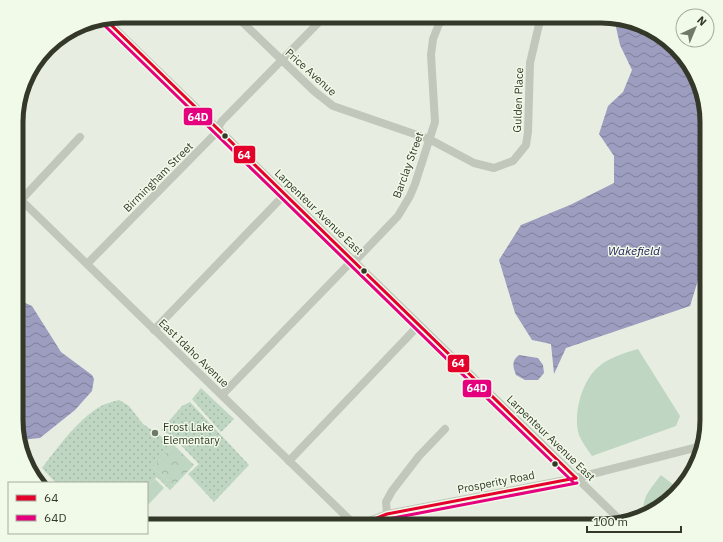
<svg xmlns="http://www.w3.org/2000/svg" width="723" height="542" viewBox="0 0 723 542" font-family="'IBM Plex Sans',sans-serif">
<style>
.grass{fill:url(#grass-dots)}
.forest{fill:url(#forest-crowns)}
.pitch{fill:#bed6c2}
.water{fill:url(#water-waves)}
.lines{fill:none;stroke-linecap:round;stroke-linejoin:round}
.minor{stroke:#c1c7bb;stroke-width:8}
.bus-1-casing{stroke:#f1fae9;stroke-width:6}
.bus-2-casing{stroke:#f1fae9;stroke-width:6}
.bus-1{stroke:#e4002b;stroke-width:3}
.bus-2{stroke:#e5007d;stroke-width:3}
.bus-dot{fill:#333828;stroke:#f1fae9;stroke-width:1.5}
.poi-dot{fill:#727869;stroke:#f1fae9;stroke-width:1.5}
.labels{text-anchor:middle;stroke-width:3;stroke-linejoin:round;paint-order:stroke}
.street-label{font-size:11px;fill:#333828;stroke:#f1fae9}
.poi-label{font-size:11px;fill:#333828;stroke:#f1fae9;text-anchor:start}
.water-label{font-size:12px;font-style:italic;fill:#201c5b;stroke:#f1fae9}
.rim{fill:none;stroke:#333828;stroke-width:5}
.line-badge{stroke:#f1fae9;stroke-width:1.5}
.badge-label{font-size:11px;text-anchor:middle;font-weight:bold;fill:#fff}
</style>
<defs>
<pattern id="grass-dots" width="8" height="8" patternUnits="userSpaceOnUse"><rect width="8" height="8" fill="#bed6c2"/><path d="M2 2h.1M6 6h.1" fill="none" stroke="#a4b8a7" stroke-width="1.8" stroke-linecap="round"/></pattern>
<pattern id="forest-crowns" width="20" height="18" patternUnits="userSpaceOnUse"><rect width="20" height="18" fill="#bed6c2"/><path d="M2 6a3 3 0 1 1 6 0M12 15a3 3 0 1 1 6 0" fill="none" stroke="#a4b8a7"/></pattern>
<pattern id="water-waves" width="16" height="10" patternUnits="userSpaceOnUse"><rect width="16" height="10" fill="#9c9dbf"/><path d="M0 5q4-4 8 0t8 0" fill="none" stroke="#80819b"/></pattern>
</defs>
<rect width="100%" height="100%" fill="#e7eee1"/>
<g class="grass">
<polygon points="201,388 234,419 221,432 192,399"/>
<path d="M119,400L129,406L143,424L174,445L153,467L174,486L170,490L157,477L147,487V483H56L42,468C59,446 77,420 101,406C106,403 113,402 119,400Z"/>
<polygon points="190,402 249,465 214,502 188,474 199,464 172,436 161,430 182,406"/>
</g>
<polygon class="forest" points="174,445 194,465 174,486 153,467"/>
<g class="pitch">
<path d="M638,349L680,416L676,426L592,456C588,450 582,442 579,435C573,415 581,384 596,369C607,358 624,353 638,349Z"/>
<path d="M661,475L680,490L648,515L644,516C640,499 651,488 661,475Z"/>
<polygon points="155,479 164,488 149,504 147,502 147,487"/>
</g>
<g class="water">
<polygon points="614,18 641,24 671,42 696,75 707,122 707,274 699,277 690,306 566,348 554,374 551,344 532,340 515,313 499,260 521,225 570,205 614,183 614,156 599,134 608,106 623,92 632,70 620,45"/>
<polygon points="19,300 32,306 61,352 92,375 94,379 92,391 75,410 40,438 21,440 20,439 16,427 17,301"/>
<path d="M519,355L538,358L543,365L544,373L538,380H525L516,375C513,367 511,361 519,355Z"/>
</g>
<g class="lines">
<g class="minor">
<polyline points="236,16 314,91 333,106 429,139 474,163 494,168 513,161 526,145 528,132 530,63 541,16"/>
<polyline points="105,19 621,521"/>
<polyline points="17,196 356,526"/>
<polyline points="21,200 80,137"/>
<polyline points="87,264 214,135 222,121 325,16"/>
<polyline points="154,330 285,194"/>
<polyline points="222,395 348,265 354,262 398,216 410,196 415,184 435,122 431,55 433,39 439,24 446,16"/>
<polyline points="289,461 419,325"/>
<polyline points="33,474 42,483"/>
<polyline points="357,526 387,514 576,478 702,446"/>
<polyline points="391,526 387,514 386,502 392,491 419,456 445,429"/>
</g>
<g class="bus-1-casing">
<g id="bus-1">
<polyline points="105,19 576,478"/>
<polyline points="357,526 387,514 576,478"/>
</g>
</g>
<g class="bus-2-casing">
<g id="bus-2">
<polyline points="102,23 573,482"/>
<polyline points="371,526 388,519 577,483"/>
</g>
</g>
<use href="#bus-1" class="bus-1"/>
<use href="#bus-2" class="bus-2"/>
</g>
<g class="bus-dot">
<circle cx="225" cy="136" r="3.5"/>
<circle cx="364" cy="271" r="3.5"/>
<circle cx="555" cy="464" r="3.5"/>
</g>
<circle class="poi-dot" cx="155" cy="433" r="4"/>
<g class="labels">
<g class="street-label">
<text transform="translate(311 72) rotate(42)" y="4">Price Avenue</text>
<text transform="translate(518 100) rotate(-88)" y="4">Gulden Place</text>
<text transform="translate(408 165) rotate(-70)" y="4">Barclay Street</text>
<text transform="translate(158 177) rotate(-45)" y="4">Birmingham Street</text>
<text transform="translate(319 212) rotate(44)" y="4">Larpenteur Avenue East</text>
<text transform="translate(194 353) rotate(44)" y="4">East Idaho Avenue</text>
<text transform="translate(551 438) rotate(44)" y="4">Larpenteur Avenue East</text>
<text transform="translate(496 482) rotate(-11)" y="4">Prosperity Road</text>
</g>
<g class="poi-label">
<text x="163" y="431">Frost Lake<tspan x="163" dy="13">Elementary</tspan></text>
</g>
<g class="water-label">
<text x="634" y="255">Wakefield</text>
</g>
</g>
<path d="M0 0H723V542H0ZM122 23H601A99 99 0 0 1 700 122V420A99 99 0 0 1 601 519H122A99 99 0 0 1 23 420V122A99 99 0 0 1 122 23Z" fill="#f1fae9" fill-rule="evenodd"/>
<path class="rim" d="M122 23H601A99 99 0 0 1 700 122V420A99 99 0 0 1 601 519H122A99 99 0 0 1 23 420V122A99 99 0 0 1 122 23Z"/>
<g class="line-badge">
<rect x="183" y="107" width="30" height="19" rx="4" fill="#e5007d"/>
<rect x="233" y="145" width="23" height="19" rx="4" fill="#e4002b"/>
<rect x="447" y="354" width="23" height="19" rx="4" fill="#e4002b"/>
<rect x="462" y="379" width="30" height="19" rx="4" fill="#e5007d"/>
</g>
<g class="badge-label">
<text x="198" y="121">64D</text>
<text x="244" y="159">64</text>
<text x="458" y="367">64</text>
<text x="477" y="392">64D</text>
</g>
<rect x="8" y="482" width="140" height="52" fill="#f1fae9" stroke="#a5ac9c"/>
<rect x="16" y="495" width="20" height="6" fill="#e4002b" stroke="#a5ac9c"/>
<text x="44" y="502" font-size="12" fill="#333828">64</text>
<rect x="16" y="515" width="20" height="6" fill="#e5007d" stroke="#a5ac9c"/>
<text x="44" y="522" font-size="12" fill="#333828">64D</text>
<g transform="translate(695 28) rotate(44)"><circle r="19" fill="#f1fae9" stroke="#a5ac9c"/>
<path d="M0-3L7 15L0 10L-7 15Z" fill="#727869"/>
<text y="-6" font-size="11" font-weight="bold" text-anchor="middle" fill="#333828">N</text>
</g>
<path d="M587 526v6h94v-6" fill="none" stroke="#333828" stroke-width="2"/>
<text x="593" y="526" font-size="12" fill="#333828" stroke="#f1fae9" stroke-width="3" paint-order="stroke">100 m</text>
</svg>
